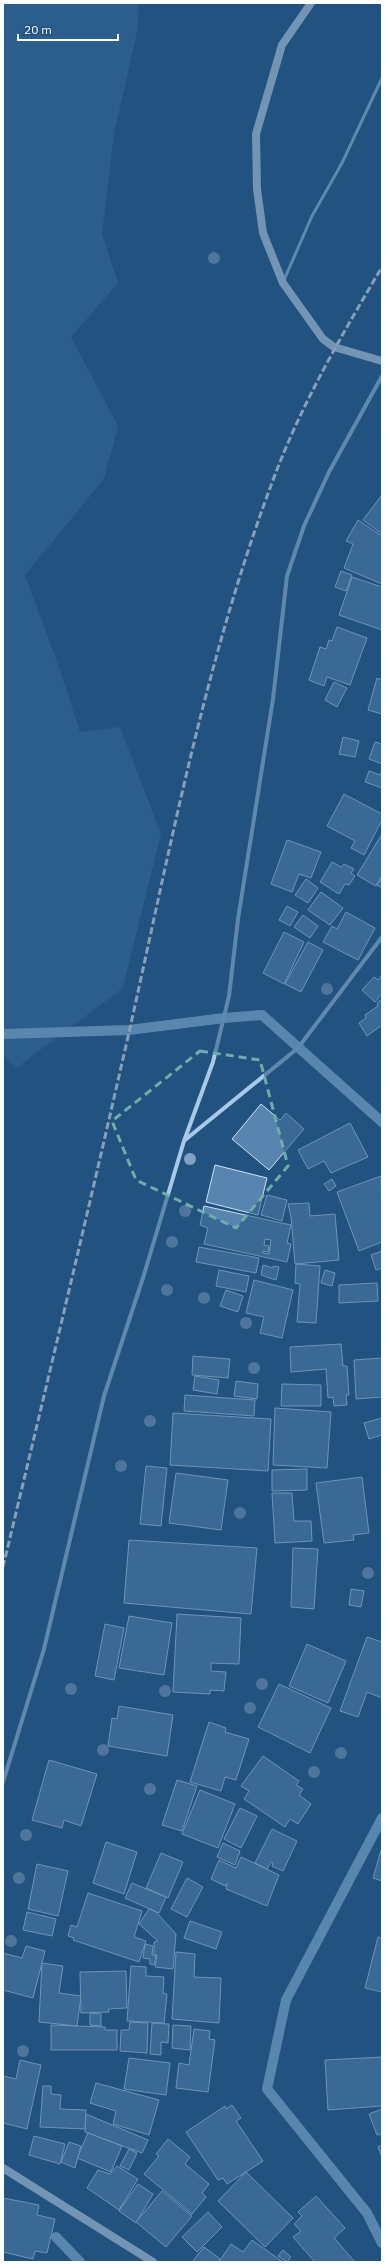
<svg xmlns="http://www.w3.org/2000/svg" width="385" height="2265" viewBox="0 0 385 2265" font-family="'IBM Plex Sans',sans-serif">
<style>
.green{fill:#366c9e}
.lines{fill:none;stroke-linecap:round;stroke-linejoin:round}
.stream{stroke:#9cc5e8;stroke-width:10}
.building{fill:#5785af;stroke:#cce2f6;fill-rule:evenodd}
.lane{stroke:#a8c9e7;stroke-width:3}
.street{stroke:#a8c9e7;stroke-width:4}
.secondary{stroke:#d2e4f6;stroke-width:8}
.rail{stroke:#fff;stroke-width:3;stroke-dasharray:7 3;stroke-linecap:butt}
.tree{fill:#80a1c1}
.marked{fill:none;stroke:#6fada8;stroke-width:3;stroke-dasharray:8 5;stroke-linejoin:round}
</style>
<rect width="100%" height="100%" fill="#225280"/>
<polygon class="green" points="3,3 139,3 137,32 114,134 102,234 118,283 71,337 118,426 104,479 25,575 61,673 80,732 120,727 161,834 123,988 16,1068 3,1055"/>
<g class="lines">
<g class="stream">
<polyline points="3,1034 129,1030 224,1018 262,1015 382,1122"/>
<polyline points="382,1818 286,2000 267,2089 367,2213 382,2243"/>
<polyline points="56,2237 80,2262"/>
</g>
</g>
<g class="building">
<polygon points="382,495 382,532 381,533 363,520"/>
<polygon points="358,520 382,536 382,584 344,568 353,544 346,541"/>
<polygon points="341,571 352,575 346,591 335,587"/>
<polygon points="352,577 382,587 382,630 339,615"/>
<polygon points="337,627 367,638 350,685 327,677 324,686 309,680 320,647 326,649 329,640 332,641"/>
<polygon points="377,678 382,680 382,714 368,710"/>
<polygon points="334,682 347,688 337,707 325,700"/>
<polygon points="343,737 359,741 355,757 339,754"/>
<polygon points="375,742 382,744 382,764 369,759"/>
<polygon points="382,770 382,788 365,782 369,771 380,775"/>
<polygon points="344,794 382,814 382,820 364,855 351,848 355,841 327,826"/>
<polygon points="382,834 382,875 376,886 357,875"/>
<polygon points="287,840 321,852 311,878 299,874 292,892 271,884"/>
<polygon points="332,862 341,867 344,864 354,869 351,873 355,876 349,885 345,884 339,894 320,882"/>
<polygon points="382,878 382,888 377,885"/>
<polygon points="306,879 318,888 308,903 295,895"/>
<polygon points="321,892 343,908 330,925 308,910"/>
<polygon points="287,906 298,912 290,926 279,920"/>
<polygon points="346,912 375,928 358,960 323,942 332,926 337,929"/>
<polygon points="303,915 318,926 310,938 294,927"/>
<polygon points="284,932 304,942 284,984 263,973"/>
<polygon points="308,942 323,950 301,992 285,984"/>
<polygon points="382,975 382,994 375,1002 362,990 374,977 378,980"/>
<polygon points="382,999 382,1025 367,1036 359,1023 366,1018 365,1015 378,1006 377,1003"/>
<polygon points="261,1104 280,1120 286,1113 304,1129 269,1170 232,1139"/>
<polygon points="350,1123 368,1157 331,1173 324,1161 308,1169 298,1150"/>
<polygon points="215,1165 267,1178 258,1215 206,1202"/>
<polygon points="381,1176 382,1242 359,1251 337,1192"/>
<polygon points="332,1179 336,1186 329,1191 324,1184"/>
<polygon points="267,1195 287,1200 282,1221 261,1215"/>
<polygon points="309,1203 310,1216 335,1214 339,1260 295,1264 291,1217 288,1204"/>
<path d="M204,1206L291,1225L287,1243L291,1244L287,1262L204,1244L208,1228L200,1225ZM265,1239L271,1240L269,1254L263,1253V1251L268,1252L269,1246L264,1245Z"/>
<polygon points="199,1247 259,1258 256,1273 196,1262"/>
<polygon points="382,1251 382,1268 376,1270 371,1255"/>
<polygon points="296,1264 320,1266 316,1323 297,1322 300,1284 295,1283"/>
<polygon points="263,1265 273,1268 273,1266 279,1267 276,1280 261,1275"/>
<polygon points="219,1270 249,1276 246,1292 216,1286"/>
<polygon points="325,1270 335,1273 332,1286 321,1283"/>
<polygon points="254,1280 293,1290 282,1338 260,1333 264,1317 246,1313"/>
<polygon points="377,1283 378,1301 339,1303 339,1285"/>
<polygon points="226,1290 243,1296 238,1312 220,1306"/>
<polygon points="341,1344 343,1366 347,1366 349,1395 346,1395 347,1405 334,1406 333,1397 328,1398 326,1369 291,1372 290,1347"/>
<polygon points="193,1356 230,1359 228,1378 192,1375"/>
<polygon points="382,1358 382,1397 356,1399 354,1360"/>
<polygon points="195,1376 219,1380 217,1394 193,1390"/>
<polygon points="236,1381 258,1384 257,1399 234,1396"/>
<polygon points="282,1384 321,1385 321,1406 281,1406"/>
<polygon points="185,1395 255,1400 254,1416 184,1411"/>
<polygon points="275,1408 331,1412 327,1468 273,1465"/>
<polygon points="173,1413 271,1419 268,1471 170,1465"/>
<polygon points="382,1418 382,1435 369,1439 364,1423"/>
<polygon points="146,1466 167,1468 161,1526 140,1524"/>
<polygon points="307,1469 307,1490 272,1491 272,1470"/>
<polygon points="176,1473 228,1480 221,1530 169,1523"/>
<polygon points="362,1477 369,1533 353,1535 354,1540 324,1543 316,1483"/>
<polygon points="272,1493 292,1493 294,1521 311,1521 312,1541 275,1543"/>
<polygon points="129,1540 257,1548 251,1614 124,1603"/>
<polygon points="293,1548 318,1549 314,1609 291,1607"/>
<polygon points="351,1589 364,1591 361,1607 349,1605"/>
<polygon points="177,1614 241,1618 239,1664 211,1663 211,1671 226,1672 224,1691 210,1690 210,1694 173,1692"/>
<polygon points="129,1616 172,1623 164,1675 119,1668"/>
<polygon points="105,1624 124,1628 114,1680 95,1676"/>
<polygon points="367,1637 382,1642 382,1698 367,1692 358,1717 340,1711"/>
<polygon points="307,1644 346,1661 328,1703 289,1686"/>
<polygon points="279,1684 331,1708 310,1753 258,1727"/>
<polygon points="119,1706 173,1715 167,1756 108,1746 112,1718 117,1719"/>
<polygon points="209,1722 226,1728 225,1732 249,1739 236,1780 225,1777 221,1791 190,1782"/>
<polygon points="263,1756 299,1781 296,1785 303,1789 299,1795 311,1804 298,1824 290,1819 285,1827 244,1799 249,1791 241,1786"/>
<polygon points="49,1760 97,1774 81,1826 64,1820 62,1828 32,1820"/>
<polygon points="177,1780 197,1786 182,1831 162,1825"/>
<polygon points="200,1790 235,1804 218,1848 182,1834"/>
<polygon points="240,1808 257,1816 241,1848 224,1839"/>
<polygon points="272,1829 297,1841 283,1871 272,1866 273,1863 271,1862 267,1869 255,1863"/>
<polygon points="106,1842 137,1852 124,1894 93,1883"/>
<polygon points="223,1843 240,1851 235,1865 217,1857"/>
<polygon points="382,1847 382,1881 373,1878"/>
<polygon points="161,1853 183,1862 168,1898 146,1888"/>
<polygon points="241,1857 279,1875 267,1906 226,1889 227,1883 225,1886 211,1879 219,1860 236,1868"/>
<polygon points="37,1864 68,1871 58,1916 28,1909"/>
<polygon points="187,1878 203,1887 187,1917 171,1909"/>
<polygon points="132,1883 166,1897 159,1913 125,1898"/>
<polygon points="88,1893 142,1911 134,1937 146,1941 139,1962 73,1940 74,1938 68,1936 71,1925 77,1927"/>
<polygon points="149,1909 156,1912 176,1934 173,1969 155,1967 157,1955 154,1954 154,1942 158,1941 139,1924"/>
<polygon points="27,1912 56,1919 52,1936 23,1930"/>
<polygon points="190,1921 222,1932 216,1949 184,1938"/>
<polygon points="378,1937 382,1938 382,1992 365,1988"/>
<polygon points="145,1944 153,1946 152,1955 156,1955 154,1965 150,1964 150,1959 143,1958"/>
<polygon points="26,1946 45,1951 33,1998 3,1990 3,1953 22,1958"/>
<polygon points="176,1952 195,1954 194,1977 221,1978 219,2023 172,2019"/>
<polygon points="42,1963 63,1966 59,1993 81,1996 77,2026 39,2022"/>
<polygon points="131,1966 146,1967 146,1976 164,1977 163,1993 167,1994 164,2023 127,2021"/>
<polygon points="126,1971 127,2008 108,2009 109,2012 81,2013 80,1972"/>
<polygon points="90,2013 101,2014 101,2026 90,2025"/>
<polygon points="130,2022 148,2023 147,2053 120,2051 121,2030 129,2030"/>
<polygon points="152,2023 169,2024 168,2043 161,2042 161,2055 150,2054"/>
<polygon points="51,2025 105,2027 105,2030 117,2030 117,2050 51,2050"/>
<polygon points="173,2025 191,2026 190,2050 172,2048"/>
<polygon points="194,2029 210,2031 209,2039 215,2040 208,2092 176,2088 179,2063 189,2065"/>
<polygon points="382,2057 382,2106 328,2110 325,2060"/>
<polygon points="129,2058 170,2063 166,2095 124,2089"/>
<polygon points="20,2060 41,2065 27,2129 3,2123 3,2076 16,2079"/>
<polygon points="96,2083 159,2100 149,2135 113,2124 116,2111 90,2103"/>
<polygon points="43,2086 51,2086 51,2094 61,2095 60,2109 86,2110 85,2129 40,2127"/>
<polygon points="232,2105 241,2118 236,2121 263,2161 227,2184 223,2178 218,2180 186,2132 225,2106 226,2109"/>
<polygon points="382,2109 382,2134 377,2135 369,2114"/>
<polygon points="86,2114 148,2140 142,2153 85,2132"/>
<polygon points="88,2133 122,2146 111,2172 77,2158"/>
<polygon points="34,2136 65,2144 60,2164 29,2155"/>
<polygon points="168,2139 190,2157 185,2164 209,2184 202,2193 206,2197 192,2214 144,2174 159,2156 156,2154"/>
<polygon points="69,2142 81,2146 75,2168 61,2162"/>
<polygon points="382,2145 382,2157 378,2147"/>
<polygon points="129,2149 137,2153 129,2170 120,2166"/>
<polygon points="117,2166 138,2179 119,2210 87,2188 98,2170 110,2174"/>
<polygon points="246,2172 293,2218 265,2247 218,2201"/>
<polygon points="138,2184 153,2194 136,2223 119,2211"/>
<polygon points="162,2191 192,2216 166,2247 136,2222"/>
<polygon points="316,2196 345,2228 334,2238 355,2262 315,2262 293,2237 301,2231 294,2224 302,2216 298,2212"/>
<polygon points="3,2198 39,2205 37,2215 55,2219 47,2253 35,2251 33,2259 3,2252"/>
<polygon points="208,2212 222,2227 197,2252 182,2237"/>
<polygon points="252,2240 283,2262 219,2262 231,2244 243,2252"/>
<polygon points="204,2247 220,2259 218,2262 192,2262"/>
<polygon points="283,2250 291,2257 287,2262 278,2256"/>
</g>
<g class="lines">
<polyline class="lane" points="284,280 312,216 342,163 382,78"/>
<g class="street">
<polyline points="185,1140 298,1048 382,937"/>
<polyline points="3,1782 44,1649 104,1396 143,1278 184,1141 213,1062 229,996 238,919 273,699 287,576 304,526 329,472 382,376"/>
</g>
<g class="secondary">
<polyline points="311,3 282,45 256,134 257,189 263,233 283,283 323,339 334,347 382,361"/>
<polyline points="3,2168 153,2262"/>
</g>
<path class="rail" d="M3,1567C46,1388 89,1208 130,1028C172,840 208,648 278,467C305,398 344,331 382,267"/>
</g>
<g class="tree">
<circle cx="214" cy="258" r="6"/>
<circle cx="327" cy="989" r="6"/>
<circle cx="190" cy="1159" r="6"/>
<circle cx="185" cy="1211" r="6"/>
<circle cx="172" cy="1242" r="6"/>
<circle cx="167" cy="1290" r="6"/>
<circle cx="204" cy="1298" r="6"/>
<circle cx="246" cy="1323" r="6"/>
<circle cx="254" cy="1368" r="6"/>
<circle cx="150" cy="1421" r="6"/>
<circle cx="121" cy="1466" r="6"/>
<circle cx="240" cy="1513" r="6"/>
<circle cx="368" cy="1573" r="6"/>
<circle cx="262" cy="1684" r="6"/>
<circle cx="71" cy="1689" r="6"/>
<circle cx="165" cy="1691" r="6"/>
<circle cx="250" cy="1708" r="6"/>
<circle cx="103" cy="1750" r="6"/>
<circle cx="341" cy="1753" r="6"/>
<circle cx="314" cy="1772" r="6"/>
<circle cx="150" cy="1789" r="6"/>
<circle cx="26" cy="1835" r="6"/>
<circle cx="19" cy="1878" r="6"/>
<circle cx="11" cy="1941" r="6"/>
<circle cx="23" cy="2051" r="6"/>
</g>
<path d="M0 0H385V2265H0ZM200,1051L260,1060L288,1166L236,1228L136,1180L112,1121Z" fill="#225280" fill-opacity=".55" fill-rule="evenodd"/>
<path class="marked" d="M200,1051L260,1060L288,1166L236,1228L136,1180L112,1121Z"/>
<rect width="385" height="2265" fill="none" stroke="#ffffff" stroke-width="8"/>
<path d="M18 34v6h100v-6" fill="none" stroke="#ffffff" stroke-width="2"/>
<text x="24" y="34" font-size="12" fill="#ffffff" stroke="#225280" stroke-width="3" paint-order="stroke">20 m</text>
</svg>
